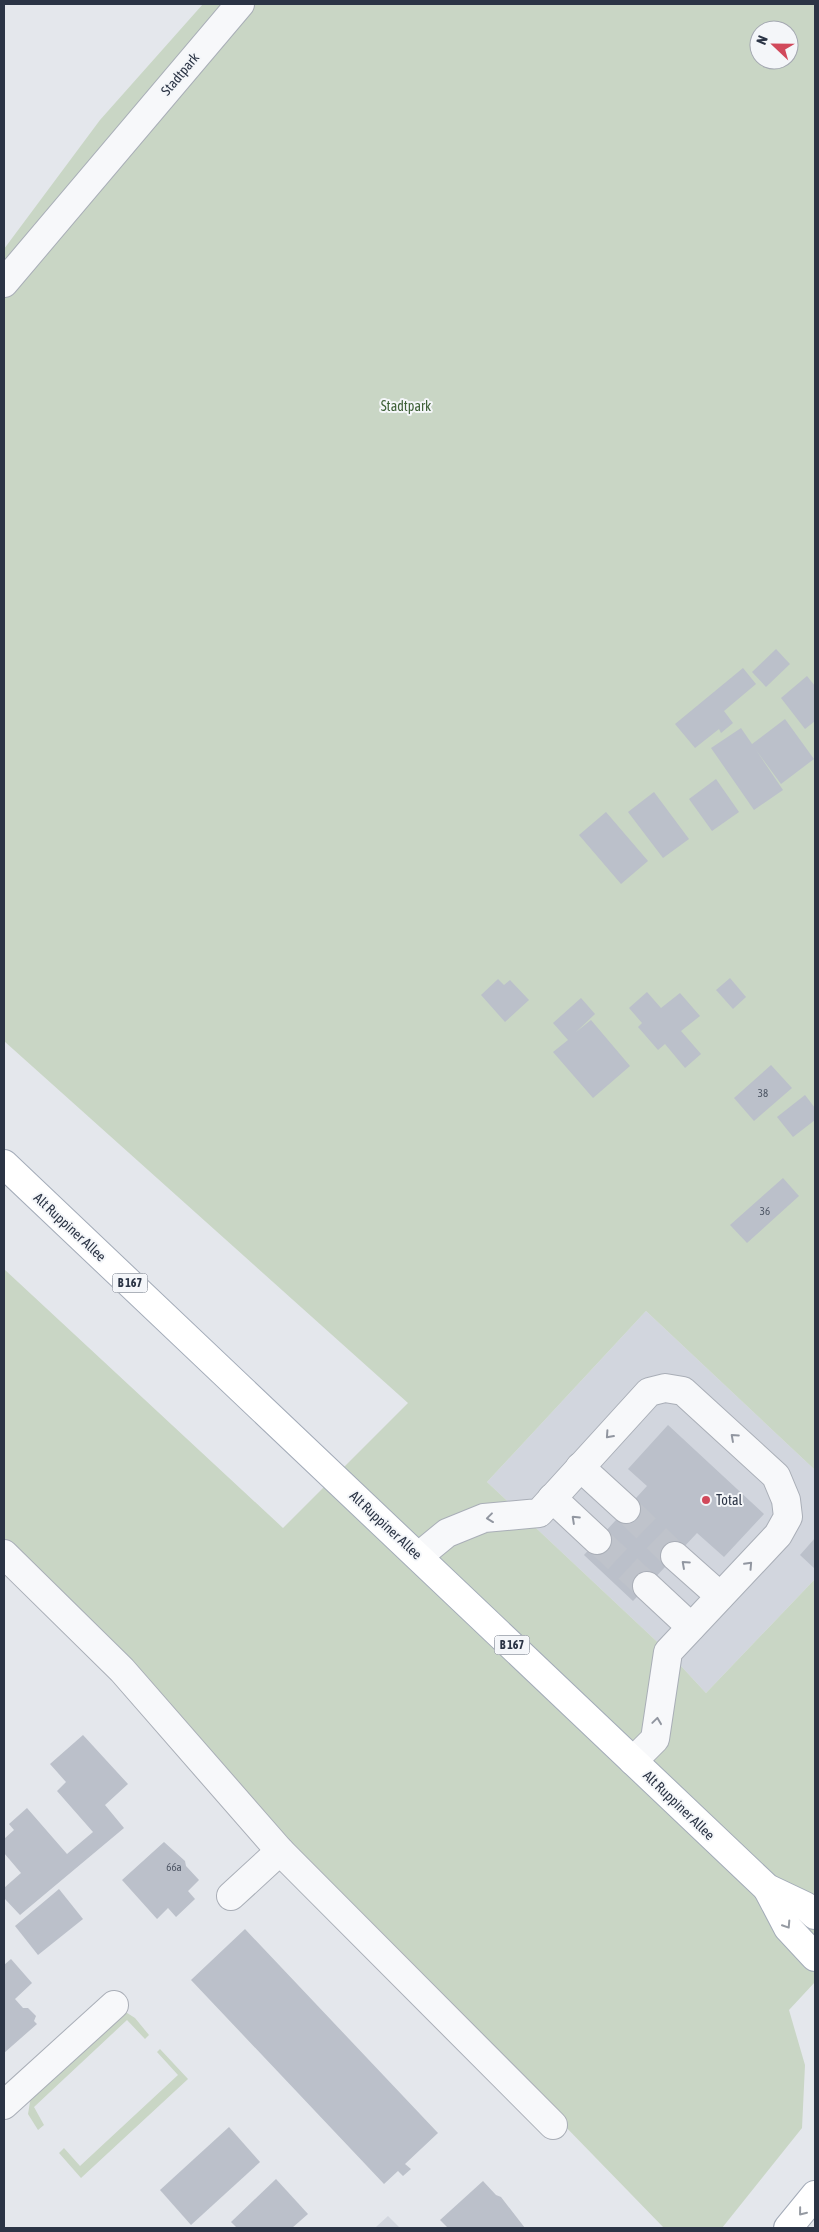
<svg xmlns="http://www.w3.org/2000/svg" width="819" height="2232" viewBox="0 0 819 2232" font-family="'Asap Condensed',sans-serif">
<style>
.built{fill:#d2d6de}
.green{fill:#c9d6c5;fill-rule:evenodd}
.building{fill:#bbc0ca}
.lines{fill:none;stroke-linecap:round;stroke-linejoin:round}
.minor-tunnel{stroke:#bfc3cb;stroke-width:28;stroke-dasharray:28 14;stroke-linecap:butt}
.minor-casing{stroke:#a9aeb7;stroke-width:30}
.major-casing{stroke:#a3abb8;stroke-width:30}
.minor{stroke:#f7f8fa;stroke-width:28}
.major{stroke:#fff;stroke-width:28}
.oneway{stroke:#9196a0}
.oneway2{stroke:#959aa2}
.poi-dot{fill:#d1495b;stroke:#f4f6f9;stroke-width:2}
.labels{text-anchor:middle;stroke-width:4;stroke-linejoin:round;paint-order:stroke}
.number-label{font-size:11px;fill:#4f5766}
.shield{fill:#f4f6f9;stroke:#676e7b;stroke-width:1}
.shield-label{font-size:12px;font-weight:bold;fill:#2b3445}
.street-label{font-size:14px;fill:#2b3445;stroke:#f4f6f9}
.park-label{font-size:14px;fill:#3f6138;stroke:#f4f6f9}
.poi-label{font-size:14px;fill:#2b3445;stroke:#f4f6f9;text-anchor:start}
</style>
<rect width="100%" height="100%" fill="#e4e7ec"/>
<g class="built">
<polygon points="646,1311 815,1470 815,1579 706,1693 668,1652 487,1482"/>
<polygon points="388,2216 400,2228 365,2228 376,2227"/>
</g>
<g class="green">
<path d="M203,4H815V1470L646,1311L487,1482L668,1652L706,1693L815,1579V1982L789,2010L805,2065L802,2128L722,2228H664L122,1670L4,1554V1269L283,1528L408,1403L4,1041V249L100,120ZM759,30H789V60H759Z"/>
<polygon points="124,2011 135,2018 149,2035 145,2039 127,2020 34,2107 44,2125 38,2130 28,2114 31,2096"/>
<polygon points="160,2049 188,2079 81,2178 59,2153 64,2148 80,2166 178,2075 157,2052"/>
</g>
<g class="building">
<polygon points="776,649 790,664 766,687 752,672"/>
<polygon points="743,668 756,684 724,711 733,723 721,733 719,729 695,748 675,724"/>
<polygon points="807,676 815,686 815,721 805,729 781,698"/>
<polygon points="785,719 814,759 781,784 756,750 783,790 754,810 711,748 741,728 752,744"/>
<polygon points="716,779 739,812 712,831 689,799"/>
<polygon points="654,792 689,839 663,858 628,812"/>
<polygon points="606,812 648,861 621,884 579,835"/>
<polygon points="730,978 746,997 733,1009 716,990"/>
<polygon points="498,979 504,985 510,980 529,1000 505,1022 481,995"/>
<polygon points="647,992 661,1008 680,993 700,1016 681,1031 701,1054 685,1068 665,1044 658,1050 638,1027 642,1023 629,1008"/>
<polygon points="581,998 595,1014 576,1032 591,1020 630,1066 593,1098 553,1052 568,1040 553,1023"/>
<polygon points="771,1065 792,1088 754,1121 734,1098"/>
<polygon points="805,1095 815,1108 815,1120 793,1137 777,1117"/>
<polygon points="783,1178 799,1196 747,1243 730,1225"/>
<polygon points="668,1425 764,1514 724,1557 697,1533 633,1601 584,1555 647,1486 628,1469"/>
<polygon points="815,1538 815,1569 800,1555"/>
<polygon points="83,1735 128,1784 105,1805 124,1828 20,1915 4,1898 4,1888 21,1873 4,1853 4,1839 14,1830 9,1824 27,1808 67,1854 93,1832 57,1791 66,1782 50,1764"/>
<polygon points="164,1842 185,1861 186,1866 199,1880 188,1891 195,1899 176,1917 168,1908 157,1919 122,1880"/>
<polygon points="59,1889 83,1919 38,1955 15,1926"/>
<polygon points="245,1929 438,2133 405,2164 411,2169 403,2176 398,2171 384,2184 191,1980"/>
<polygon points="11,1959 32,1983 15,1999 23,2008 28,2008 36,2016 34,2021 37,2024 4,2053 4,1965"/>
<polygon points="229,2127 260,2162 191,2225 160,2190"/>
<polygon points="276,2179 308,2214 292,2228 237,2228 231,2222"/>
<polygon points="483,2181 496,2195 501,2197 525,2228 448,2228 440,2220"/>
</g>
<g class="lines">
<g class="minor-tunnel">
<polyline points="626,1509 675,1556"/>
<polyline points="597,1540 647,1586"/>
</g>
<g class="minor-casing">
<g id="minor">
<polyline points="4,283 240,4"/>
<polyline points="580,1467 626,1509"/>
<polyline points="552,1498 597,1540"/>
<polyline points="4,1554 122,1670 280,1851 553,2125"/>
<polyline points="419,1556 447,1533 484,1518 539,1513 649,1392 665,1388 683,1391 776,1476 786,1500 788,1517 778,1535 668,1652 655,1739 633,1761"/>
<polyline points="675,1556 720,1596"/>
<polyline points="647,1586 691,1627"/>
<polyline points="231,1896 280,1851"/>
<polyline points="4,2105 114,2005"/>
</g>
</g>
<g class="major-casing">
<g id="major">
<polyline points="4,1164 767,1888 805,1906 815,1915"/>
<polyline points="767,1888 788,1928 815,1957"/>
<polyline points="788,2228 815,2195"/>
</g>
</g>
<use href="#minor" class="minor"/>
<use href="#major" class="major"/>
</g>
<defs><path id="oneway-chevron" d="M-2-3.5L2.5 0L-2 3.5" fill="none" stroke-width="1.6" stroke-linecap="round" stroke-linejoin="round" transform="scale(1.25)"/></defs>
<g class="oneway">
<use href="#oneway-chevron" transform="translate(609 1435) rotate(132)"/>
<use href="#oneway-chevron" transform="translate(734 1437) rotate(-138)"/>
<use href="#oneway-chevron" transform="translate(490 1518) rotate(173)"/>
<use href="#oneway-chevron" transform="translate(575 1519) rotate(-137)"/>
<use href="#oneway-chevron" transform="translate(685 1564) rotate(-138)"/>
<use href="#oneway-chevron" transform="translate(749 1565) rotate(-47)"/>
<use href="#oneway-chevron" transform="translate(657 1721) rotate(-82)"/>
</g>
<g class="oneway2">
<use href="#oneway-chevron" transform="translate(787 1925) rotate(57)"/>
<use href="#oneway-chevron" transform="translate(802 2212) rotate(129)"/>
</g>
<circle class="poi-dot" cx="706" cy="1500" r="5"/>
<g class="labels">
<g class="number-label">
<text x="763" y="1097">38</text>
<text x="765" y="1215">36</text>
<text x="174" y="1871">66a</text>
</g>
<g class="shield">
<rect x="112.5" y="1273.5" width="35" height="19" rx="4"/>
<rect x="494.5" y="1635.5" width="35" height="19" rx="4"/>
</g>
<g class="shield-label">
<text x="130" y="1287">B 167</text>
<text x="512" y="1649">B 167</text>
</g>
<g class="street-label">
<text transform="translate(180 74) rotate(-50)" y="5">Stadtpark</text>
<text transform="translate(70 1227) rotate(43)" y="5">Alt Ruppiner Allee</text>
<text transform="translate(386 1525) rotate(43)" y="5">Alt Ruppiner Allee</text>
<text transform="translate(679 1805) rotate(44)" y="5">Alt Ruppiner Allee</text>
</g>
<g class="park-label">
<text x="406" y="411">Stadtpark</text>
</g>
<g class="poi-label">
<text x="716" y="1505">Total</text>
</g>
</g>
<rect width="819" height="2232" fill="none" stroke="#2b3445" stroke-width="10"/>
<g transform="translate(774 45) rotate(292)"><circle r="24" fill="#f4f6f9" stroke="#a4a8b1"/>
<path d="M0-4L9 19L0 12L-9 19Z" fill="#d1495b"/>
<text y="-8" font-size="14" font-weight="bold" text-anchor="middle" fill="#2b3445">N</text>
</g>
</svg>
